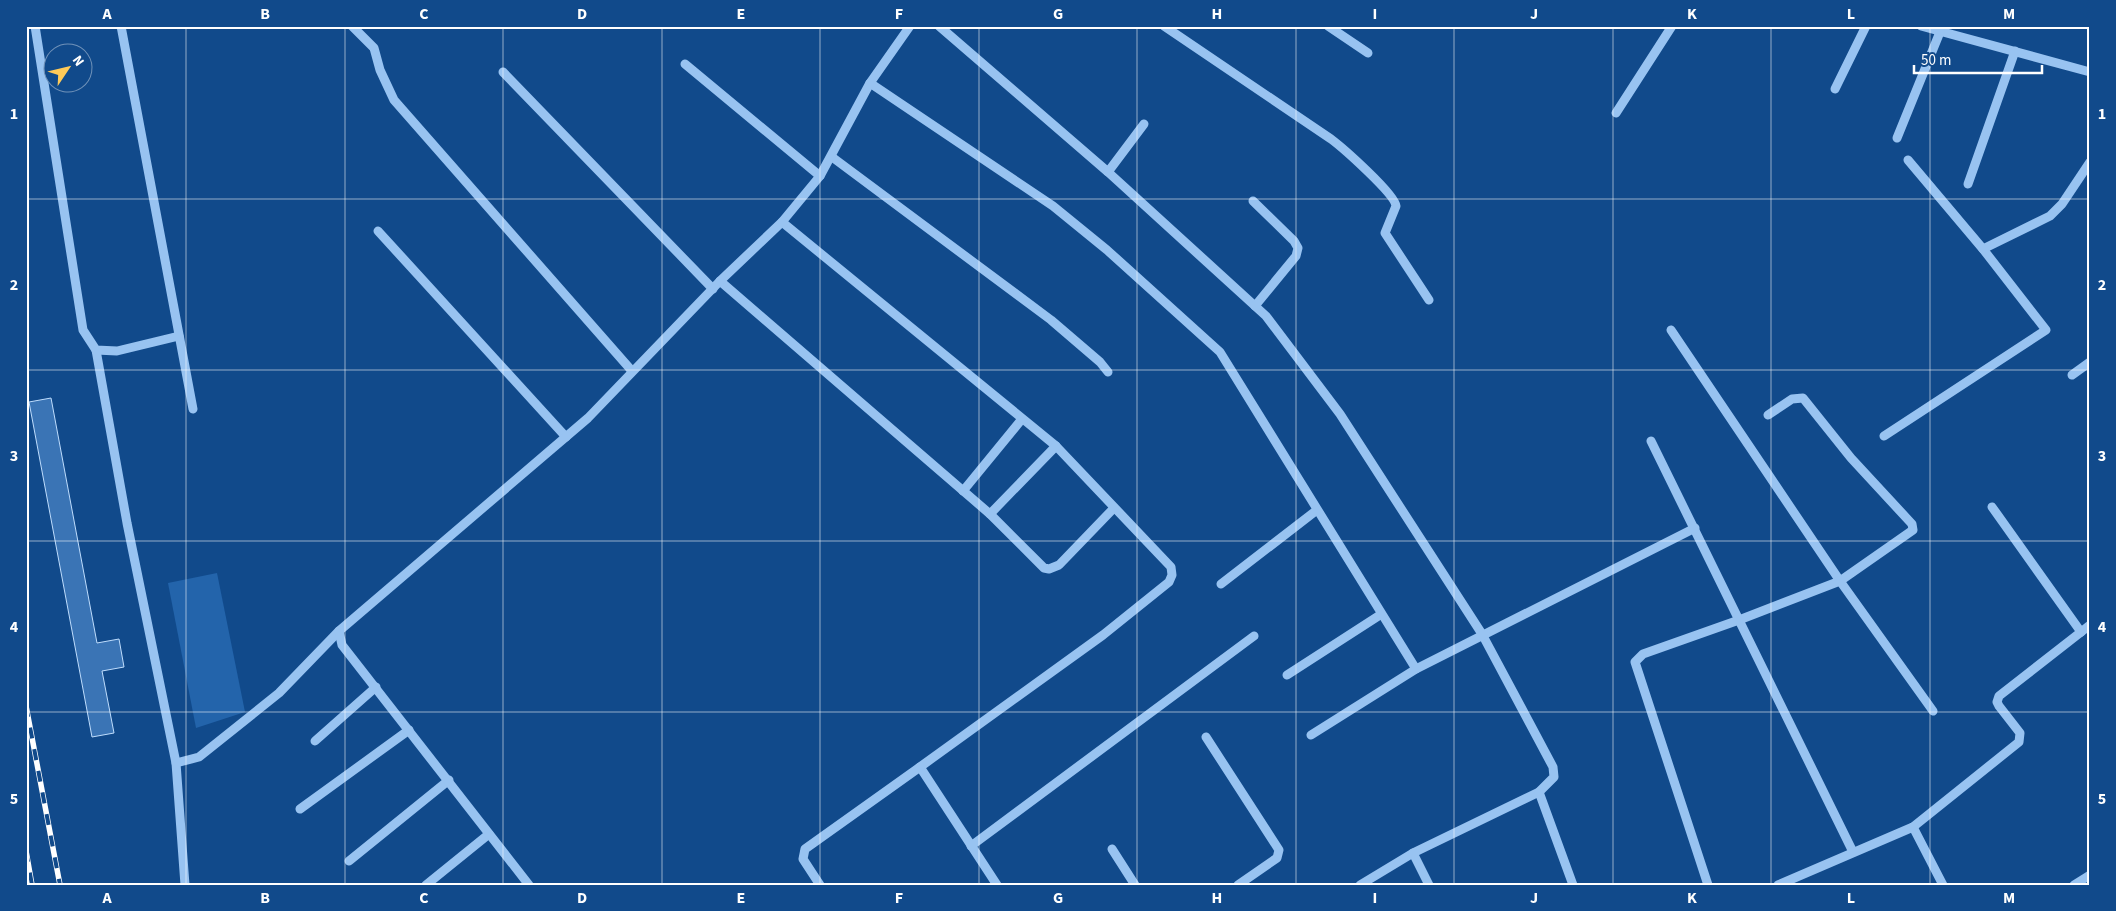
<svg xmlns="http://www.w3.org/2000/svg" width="2116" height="911" viewBox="0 0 2116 911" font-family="'Source Sans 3',sans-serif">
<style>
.green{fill:#2364ab}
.building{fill:#3a74b5;stroke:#bfddfd}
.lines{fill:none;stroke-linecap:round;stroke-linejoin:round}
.minor{stroke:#98c3f1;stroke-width:9}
.rail-casing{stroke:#fff;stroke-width:5.5}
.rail{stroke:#114a8b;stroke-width:4;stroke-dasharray:11;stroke-linecap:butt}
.grid{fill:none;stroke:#fff;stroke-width:1;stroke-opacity:0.55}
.neatline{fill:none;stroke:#fff;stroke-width:2}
.grid-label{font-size:16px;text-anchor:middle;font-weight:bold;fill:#fff}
</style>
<rect width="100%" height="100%" fill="#114a8b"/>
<polygon class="green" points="217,573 245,712 196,728 168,583"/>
<polygon class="building" points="51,398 97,643 119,639 124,667 102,671 114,733 92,737 29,402"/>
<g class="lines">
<g class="minor">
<polyline points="35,26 83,330 96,350 117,351 179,336"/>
<polyline points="121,26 193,409"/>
<polyline points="352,26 374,48 380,70 394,100 632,371"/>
<polyline points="939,26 1108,172 1266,316 1340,414 1482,634 1553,767 1554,777 1539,792 1413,853 1360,885"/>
<path d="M1164,26L1331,139C1343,148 1395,194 1396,206L1385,233L1429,300"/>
<polyline points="1328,26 1368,53"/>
<polyline points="1921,26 2090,72"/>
<polyline points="685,64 820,176"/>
<polyline points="503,72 713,289"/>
<polyline points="870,83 1053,206 1107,250 1220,352 1416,669"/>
<polyline points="1835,89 1866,26"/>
<polyline points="1616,113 1672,26"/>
<polyline points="1897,138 1940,32"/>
<polyline points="832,157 1051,320 1100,362 1108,372"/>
<polyline points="1108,172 1144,124"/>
<polyline points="1968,184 2015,51"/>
<polyline points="1253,201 1294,241 1298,248 1296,256 1255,306"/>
<polyline points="782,222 1056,446 1171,567 1172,575 1169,582 1103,635 920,767 997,885"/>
<polyline points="378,231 566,437"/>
<polyline points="1983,249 2050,216 2062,204 2090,162"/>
<polyline points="720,281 990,514 1044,568 1049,569 1059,565 1114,508"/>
<polyline points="1671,330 1840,581 1933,711"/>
<polyline points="96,350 127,523 176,763 185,885"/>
<polyline points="2072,375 2090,362"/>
<polyline points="1884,436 2046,330 1983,249 1908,160"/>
<polyline points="1651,441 1853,852"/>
<polyline points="963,491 1022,419"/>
<polyline points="1992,507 2081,632"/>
<polyline points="990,514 1056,446"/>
<polyline points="1221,584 1317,510"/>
<polyline points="1287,675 1380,615"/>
<polyline points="1311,735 1416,669 1695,528"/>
<polyline points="1206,737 1279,850 1277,858 1238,885"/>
<polyline points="315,741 376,687"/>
<polyline points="176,763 199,757 279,693 339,631"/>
<polyline points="1539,792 1573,885"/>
<polyline points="300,809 409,730"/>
<polyline points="1913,827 1943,885"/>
<polyline points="971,846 1254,636"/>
<polyline points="1112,849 1135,885"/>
<polyline points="1413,853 1429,885"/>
<polyline points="349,861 449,780"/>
<polyline points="426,885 489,834"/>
<polyline points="529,885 342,645 339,631 588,418 720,281 782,222 820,176 870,83 910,26"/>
<polyline points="820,885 803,859 805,849 920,767"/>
<polyline points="1708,885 1635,662 1643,654 1739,620 1840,581 1913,530 1912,524 1851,458 1803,398 1792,399 1768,415"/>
<polyline points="1778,885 1913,827 2019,742 2020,733 1999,706 1997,702 1999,696 2090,625"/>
<polyline points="2074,885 2090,875"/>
</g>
<g class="rail-casing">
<g id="rail">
<polyline points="26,706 60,885"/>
<polyline points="26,851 32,885"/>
</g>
</g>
<use href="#rail" class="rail"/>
</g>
<path class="grid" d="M186,26V885M345,26V885M503,26V885M662,26V885M820,26V885M979,26V885M1137,26V885M1296,26V885M1454,26V885M1613,26V885M1771,26V885M1930,26V885M26,199H2090M26,370H2090M26,541H2090M26,712H2090"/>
<rect width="2116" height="911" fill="none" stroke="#114a8b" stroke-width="55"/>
<g transform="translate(68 68) rotate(55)"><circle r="24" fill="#114a8b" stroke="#7092b9"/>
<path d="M0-4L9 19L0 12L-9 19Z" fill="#ffca58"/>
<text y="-8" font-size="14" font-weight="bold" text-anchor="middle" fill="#ffffff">N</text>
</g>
<path d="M1914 65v8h128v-8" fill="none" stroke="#ffffff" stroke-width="2.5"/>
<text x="1921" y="65" font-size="15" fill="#ffffff" stroke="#114a8b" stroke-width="4" paint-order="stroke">50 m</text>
<rect x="28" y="28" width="2060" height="856" class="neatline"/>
<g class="grid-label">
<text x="107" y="19">A</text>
<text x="265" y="19">B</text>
<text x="424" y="19">C</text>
<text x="582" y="19">D</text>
<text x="741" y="19">E</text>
<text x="899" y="19">F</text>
<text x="1058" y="19">G</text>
<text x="1217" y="19">H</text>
<text x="1375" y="19">I</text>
<text x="1534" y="19">J</text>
<text x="1692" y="19">K</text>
<text x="1851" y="19">L</text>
<text x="2009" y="19">M</text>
<text x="14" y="119">1</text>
<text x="2102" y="119">1</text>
<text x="14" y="290">2</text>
<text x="2102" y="290">2</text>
<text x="14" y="461">3</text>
<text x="2102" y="461">3</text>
<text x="14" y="632">4</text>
<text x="2102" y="632">4</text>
<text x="14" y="804">5</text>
<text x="2102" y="804">5</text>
<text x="107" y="903">A</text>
<text x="265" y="903">B</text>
<text x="424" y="903">C</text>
<text x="582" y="903">D</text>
<text x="741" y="903">E</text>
<text x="899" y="903">F</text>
<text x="1058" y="903">G</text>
<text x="1217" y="903">H</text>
<text x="1375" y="903">I</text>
<text x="1534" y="903">J</text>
<text x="1692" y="903">K</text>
<text x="1851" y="903">L</text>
<text x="2009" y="903">M</text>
</g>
</svg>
